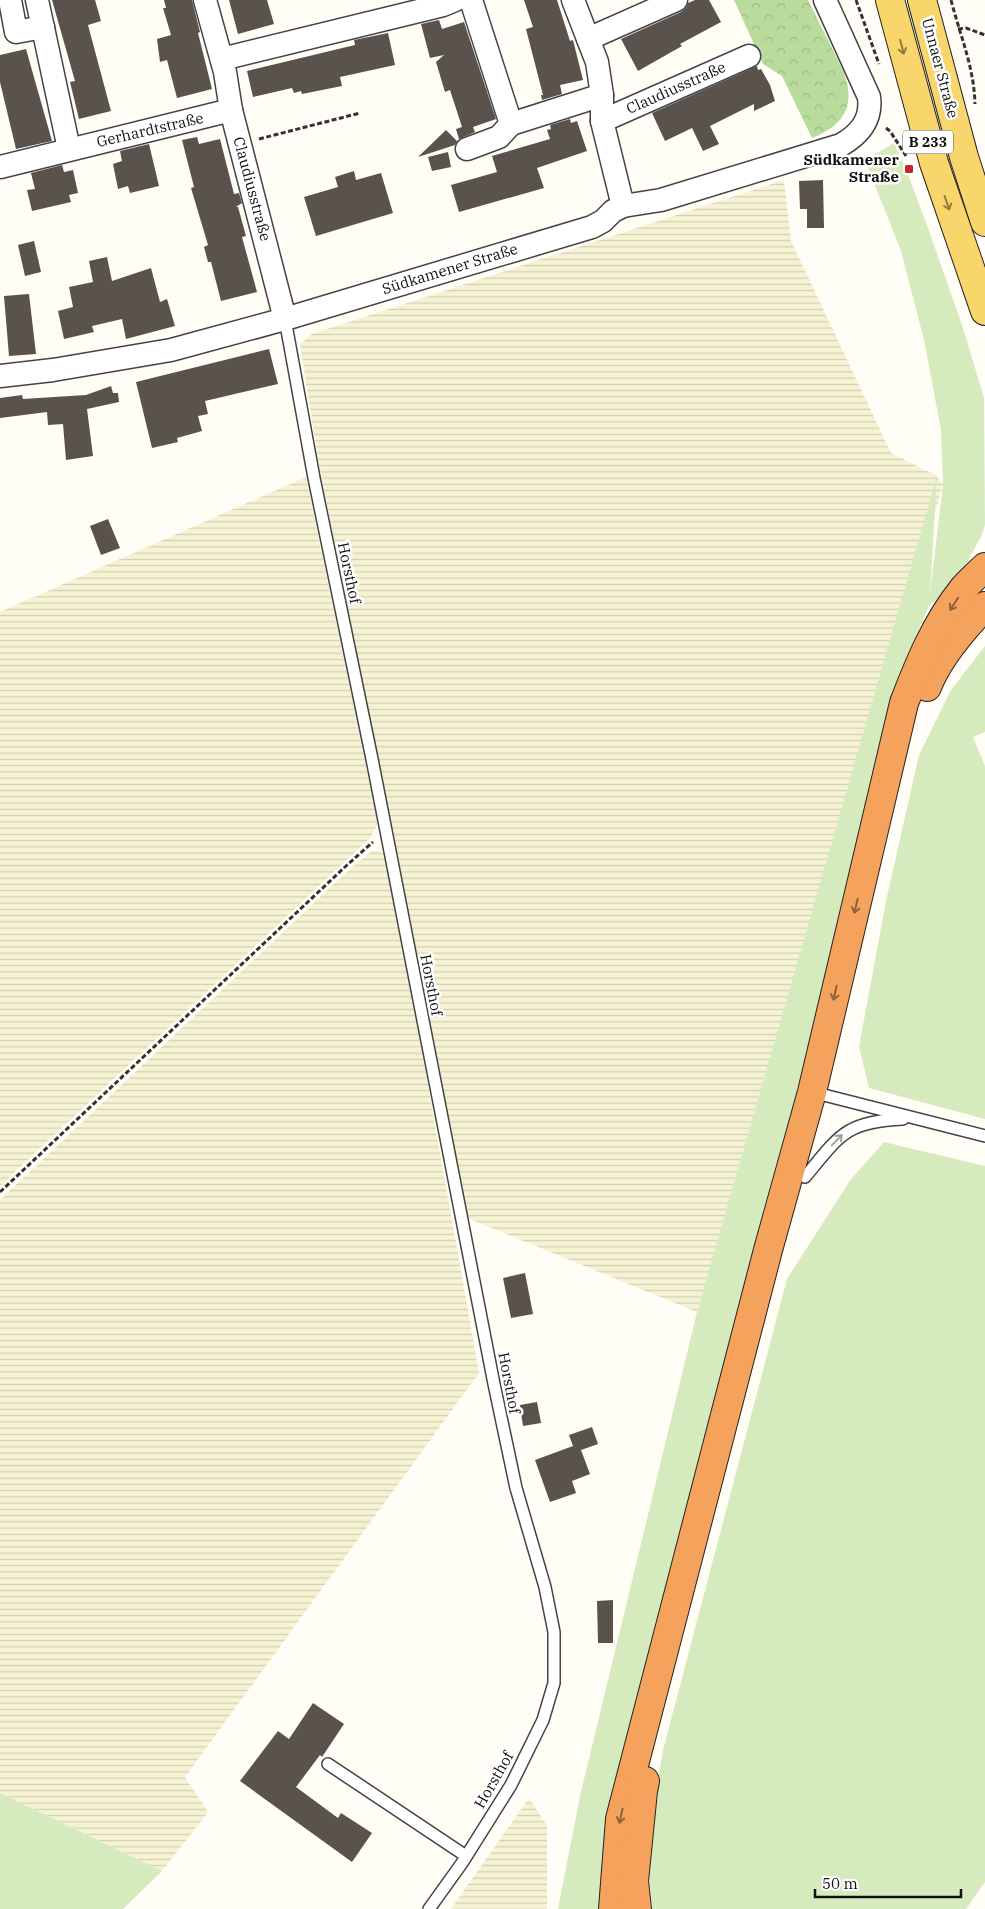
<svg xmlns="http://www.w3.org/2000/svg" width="985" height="1909" viewBox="0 0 985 1909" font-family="'IBM Plex Serif',serif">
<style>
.farmland{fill:url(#farmland-rules)}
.grass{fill:#d5ebbd}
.forest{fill:url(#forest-crowns)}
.building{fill:#5a524d}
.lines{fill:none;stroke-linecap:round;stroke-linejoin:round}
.service-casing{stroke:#444;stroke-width:14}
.minor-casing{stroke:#444;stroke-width:25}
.primary-casing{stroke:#222;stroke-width:30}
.motorway-casing{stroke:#222;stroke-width:30}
.path{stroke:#333;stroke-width:3;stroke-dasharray:5 2.5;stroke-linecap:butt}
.service{stroke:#fff;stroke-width:11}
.minor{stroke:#fff;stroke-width:22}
.primary{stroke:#f9d66b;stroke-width:28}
.motorway{stroke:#f5a25d;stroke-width:28}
.oneway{stroke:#917d42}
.oneway2{stroke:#8e613b}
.oneway3{stroke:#a0a0a0}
.poi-dot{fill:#c4262e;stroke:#fff;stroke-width:2}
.labels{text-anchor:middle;stroke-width:5;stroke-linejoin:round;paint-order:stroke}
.shield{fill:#fff;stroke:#585858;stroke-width:1}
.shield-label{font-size:14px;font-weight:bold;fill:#111}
.street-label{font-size:15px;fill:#111;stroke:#fff}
.poi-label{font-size:15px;font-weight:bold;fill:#111;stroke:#fff;text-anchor:end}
</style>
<defs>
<pattern id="farmland-rules" width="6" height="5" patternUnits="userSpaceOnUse" patternTransform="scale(1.25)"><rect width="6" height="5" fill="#f6f3d4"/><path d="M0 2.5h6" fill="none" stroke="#d2cfb5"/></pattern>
<pattern id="forest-crowns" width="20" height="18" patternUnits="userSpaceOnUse" patternTransform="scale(1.25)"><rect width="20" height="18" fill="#b9dc9c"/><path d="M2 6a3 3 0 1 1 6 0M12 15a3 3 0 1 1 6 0" fill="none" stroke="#9ebc85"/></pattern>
</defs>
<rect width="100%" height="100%" fill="#fffdf5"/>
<g class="farmland">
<polygon points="784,180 791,241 891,453 937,476 943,485 697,1312 467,1218 319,464 300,344 312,334"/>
<polygon points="306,477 378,824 370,838 0,1186 0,612"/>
<polygon points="372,851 379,851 384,854 391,876 479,1373 185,1777 208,1812 162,1871 0,1793 0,1200 351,868"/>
<polygon points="529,1798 547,1826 547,1909 451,1909"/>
</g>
<g class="grass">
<polygon points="894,143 909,177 929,231 962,325 984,398 985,525 981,537 954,585 929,606 918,631 713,1414 602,1909 558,1909 580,1796 697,1312 937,476 930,593 943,485 941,430 924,340 901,251 865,160"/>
<polygon points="985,646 985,732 973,737 985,766 985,1119 869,1088 859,1047 886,901 919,755 951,690"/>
<polygon points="884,1142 985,1166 985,1882 966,1909 652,1909 647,1847 663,1750 787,1279 851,1179"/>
<polygon points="0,1793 162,1871 123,1909 0,1909"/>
</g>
<path class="forest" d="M734,0H808C816,16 824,32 832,48C836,58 844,69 846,80C855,110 839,128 812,138L782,76L763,64Z"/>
<g class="building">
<polygon points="52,0 95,0 101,21 88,25 111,111 79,119 70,82 75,81"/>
<polygon points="164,0 192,0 200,32 198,33 212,89 177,98 167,60 160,62 157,39 171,35 163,8 166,8"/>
<polygon points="229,0 267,0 274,24 238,34"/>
<polygon points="524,0 557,0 570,41 573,40 583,80 560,85 562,94 542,100 541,95 543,95 526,29 533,27"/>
<polygon points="695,0 709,0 721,22 680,44 682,46 638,71 621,39 681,12 686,8 688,3"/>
<polygon points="439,20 442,29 464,22 496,119 473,127 475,132 459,139 456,129 462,127 450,90 445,92 436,62 444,55 430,58 421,24"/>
<polygon points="388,33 395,65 340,77 342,86 302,94 301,91 294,93 292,88 253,97 247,71 355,45 354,40"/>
<polygon points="26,49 52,141 16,149 0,82 0,55"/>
<polygon points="757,66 758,70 761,69 770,85 775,101 754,111 754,104 710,126 719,144 703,151 692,128 665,141 652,113"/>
<polygon points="570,119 571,123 577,121 587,151 537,168 544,188 459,212 451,185 497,172 492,156 550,139 547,130 551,129 550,125"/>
<polygon points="446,130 457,141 455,145 418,157"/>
<polygon points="197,137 199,144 220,139 234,194 239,193 242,203 236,207 238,207 246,236 242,237 257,292 221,301 211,262 208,262 204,247 208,245 191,188 194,187 182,140"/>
<polygon points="149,144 159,186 130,193 128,186 118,189 113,164 122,161 120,151"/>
<polygon points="448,152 451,167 432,171 428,157"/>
<polygon points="62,165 64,172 73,170 78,193 69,195 71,202 32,211 27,190 35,189 31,173"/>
<polygon points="354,171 356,180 381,173 393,213 316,236 304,197 338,187 335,177"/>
<polygon points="823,180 824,228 807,228 807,209 800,209 799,181"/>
<polygon points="34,241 41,272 25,276 18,245"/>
<polygon points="107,257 112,281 151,268 160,302 167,299 175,326 126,339 122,319 92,326 94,332 64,339 58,311 73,307 69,287 93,282 89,261"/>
<polygon points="29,294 36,354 9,356 4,296"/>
<polygon points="269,349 278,384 205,401 208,414 198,416 202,431 177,438 178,442 152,448 136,382"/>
<polygon points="111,386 113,393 118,393 119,402 87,409 93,456 66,460 63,424 48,425 47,412 0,418 0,398 22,395 23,399 86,395"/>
<polygon points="108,519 120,548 101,555 90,526"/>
<polygon points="525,1273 533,1314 511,1318 503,1278"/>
<polygon points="537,1402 541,1423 523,1426 520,1405"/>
<polygon points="592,1427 598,1444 581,1450 590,1474 572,1481 576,1493 550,1502 535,1460 573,1446 569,1435"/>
<polygon points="613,1600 613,1643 598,1643 597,1601"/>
<polygon points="313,1703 344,1724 322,1757 320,1755 296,1787 338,1818 341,1813 372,1833 352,1862 240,1781 278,1731 289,1739"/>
</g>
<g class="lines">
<g class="service-casing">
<g id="service">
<polyline points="285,319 314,478 372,759 494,1384 516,1488 545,1587 554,1632 554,1683 543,1720 511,1785 462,1863 429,1909"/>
<polyline points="812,1092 985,1136"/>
<path d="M805,1177C839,1136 846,1121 903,1119"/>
<polyline points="328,1764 466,1856"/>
</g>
</g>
<g class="minor-casing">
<g id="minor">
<polyline points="10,0 16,32 43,27"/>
<polyline points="37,0 69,149"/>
<polyline points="205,0 225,72 231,110 285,319"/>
<polyline points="573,0 597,62 602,95 602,121 623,206"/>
<polyline points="588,39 676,0"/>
<polyline points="222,59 443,5 455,0"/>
<polyline points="602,121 749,56"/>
<polyline points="511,124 602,95"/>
<polyline points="467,149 499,137 511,124 471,0"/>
<polyline points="0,167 231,110"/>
<path d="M0,376L53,370L171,350L285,319L592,227L603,221L613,211L623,206L661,200L841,145C860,134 872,120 869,97L825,0"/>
</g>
</g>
<g class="primary-casing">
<g id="primary">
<polyline points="890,0 934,163 985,311"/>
<polyline points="922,0 964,157 985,222"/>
</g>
</g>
<g class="motorway-casing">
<g id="motorway">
<path d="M927,687C938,658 964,628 985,606"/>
<path d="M613,1909L620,1819L768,1250L812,1092L904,703C919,664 936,622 963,589C970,581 978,574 985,567"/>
<polyline points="637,1909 634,1881 643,1791 645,1781"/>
</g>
</g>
<g class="path">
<polyline points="856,0 879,64"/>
<path d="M951,0C960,35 974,67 975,104"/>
<polyline points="958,29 966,28 985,35"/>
<polyline points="886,128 890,131 906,156"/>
<polyline points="259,139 360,113"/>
<polyline points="0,1192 346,866 373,842"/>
</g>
<use href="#service" class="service"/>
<use href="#minor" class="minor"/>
<use href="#primary" class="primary"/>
<use href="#motorway" class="motorway"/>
</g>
<defs><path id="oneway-shaft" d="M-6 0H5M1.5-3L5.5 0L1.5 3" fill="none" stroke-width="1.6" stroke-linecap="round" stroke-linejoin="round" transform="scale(1.25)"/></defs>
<g class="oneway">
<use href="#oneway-shaft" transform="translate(902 47) rotate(76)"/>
<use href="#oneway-shaft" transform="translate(947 203) rotate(71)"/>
</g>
<g class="oneway2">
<use href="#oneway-shaft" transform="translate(954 604) rotate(123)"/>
<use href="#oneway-shaft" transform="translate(856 906) rotate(103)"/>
<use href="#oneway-shaft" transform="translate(835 993) rotate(103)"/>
<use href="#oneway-shaft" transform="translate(621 1816) rotate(102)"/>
</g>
<use class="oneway3" href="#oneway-shaft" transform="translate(837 1140) rotate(-46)"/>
<rect class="poi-dot" x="904" y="164" width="10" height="10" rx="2.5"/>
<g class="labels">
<rect class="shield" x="903" y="130.5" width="50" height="23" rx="4"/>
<g class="shield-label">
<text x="928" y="147">B 233</text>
</g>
<g class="street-label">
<text transform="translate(940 68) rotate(75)" y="5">Unnaer Straße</text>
<text transform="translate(676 88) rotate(-24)" y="5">Claudiusstraße</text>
<text transform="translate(150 130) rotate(-13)" y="5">Gerhardtstraße</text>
<text transform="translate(252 189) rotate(75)" y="5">Claudiusstraße</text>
<text transform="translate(450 269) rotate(-17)" y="5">Südkamener Straße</text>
<text transform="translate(349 573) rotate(78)" y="5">Horsthof</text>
<text transform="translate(431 985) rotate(79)" y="5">Horsthof</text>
<text transform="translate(509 1383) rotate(79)" y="5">Horsthof</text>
<text transform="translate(494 1780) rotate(-60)" y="5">Horsthof</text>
</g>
<g class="poi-label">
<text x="899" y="165">Südkamener<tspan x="899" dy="17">Straße</tspan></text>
</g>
</g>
<path d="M815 1889v8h146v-8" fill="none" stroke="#111111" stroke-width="2.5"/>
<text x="822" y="1889" font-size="15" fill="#111111" stroke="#ffffff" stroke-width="4" paint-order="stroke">50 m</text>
</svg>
